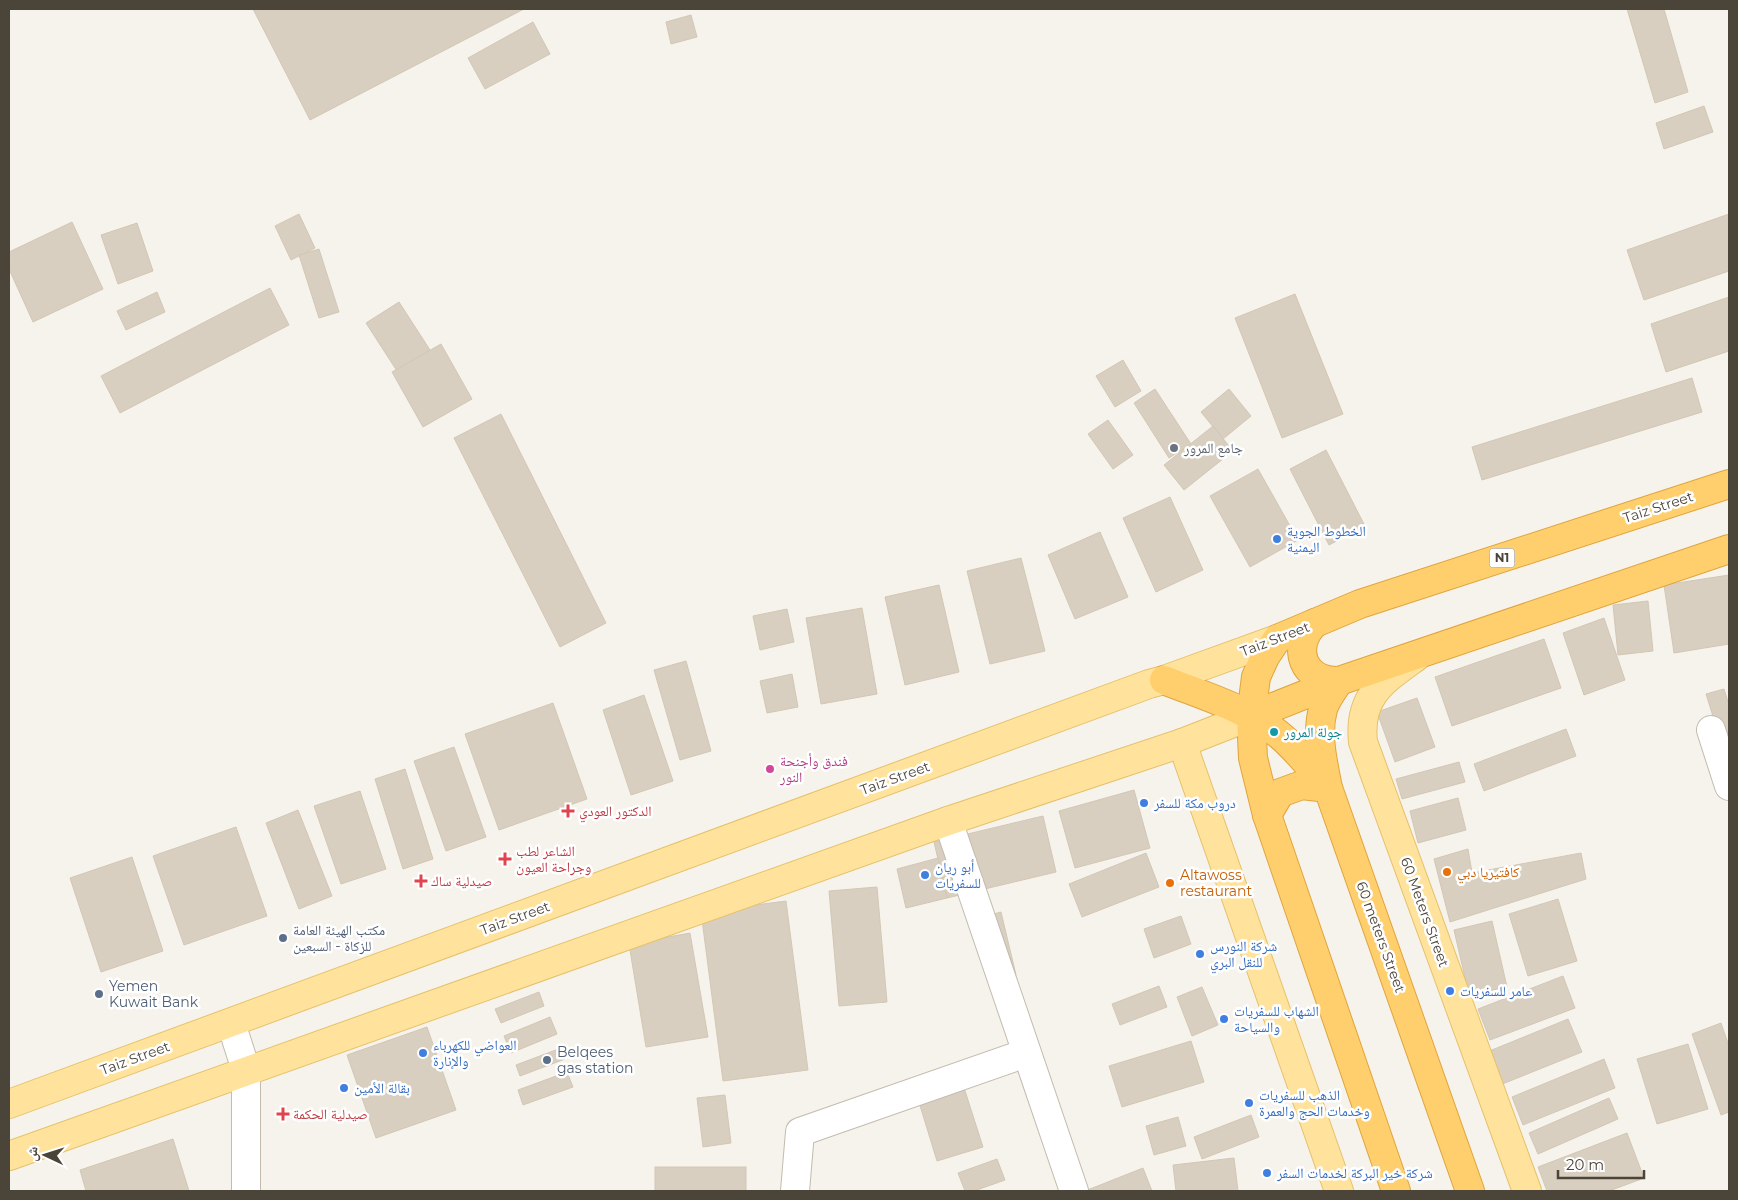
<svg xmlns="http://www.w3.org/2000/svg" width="1738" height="1200" viewBox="0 0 1738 1200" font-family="Montserrat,'Noto Naskh Arabic',sans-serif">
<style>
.building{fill:#d8cfc1;stroke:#d3c7b4}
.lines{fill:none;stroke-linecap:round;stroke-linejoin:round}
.minor-casing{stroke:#c2bbae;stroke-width:30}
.major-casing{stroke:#e6c16a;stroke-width:30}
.highway-casing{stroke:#e0a43c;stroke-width:30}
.minor{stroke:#fff;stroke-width:28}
.major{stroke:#ffe39c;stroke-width:28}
.highway{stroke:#ffcf6e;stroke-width:28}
.worship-dot{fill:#6b7280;stroke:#fff;stroke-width:2}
.shop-dot{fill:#3f7fe0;stroke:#fff;stroke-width:2}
.culture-dot{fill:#0f9aa8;stroke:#fff;stroke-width:2}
.hotel-dot{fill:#d1479c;stroke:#fff;stroke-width:2}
.health-dot{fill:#e0444e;stroke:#fff;stroke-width:2}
.food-dot{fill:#e8710a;stroke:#fff;stroke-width:2}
.service-dot{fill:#5c6f8a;stroke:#fff;stroke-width:2}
.labels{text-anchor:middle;stroke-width:5;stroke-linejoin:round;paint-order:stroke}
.shield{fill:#fff;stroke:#817c74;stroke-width:1}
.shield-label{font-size:12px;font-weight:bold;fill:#4b4439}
.worship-label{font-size:14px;fill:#5b616d;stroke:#fff;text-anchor:start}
.street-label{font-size:14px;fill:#4b4439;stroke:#fff}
.shop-label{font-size:14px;fill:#366cbe;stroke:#fff;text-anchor:start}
.culture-label{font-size:14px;fill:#0d838f;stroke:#fff;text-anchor:start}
.hotel-label{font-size:14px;fill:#b23c85;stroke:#fff;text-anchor:start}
.health-label{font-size:14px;fill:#be3a42;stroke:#fff;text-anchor:start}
.food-label{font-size:14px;fill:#c56008;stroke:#fff;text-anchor:start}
.service-label{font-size:14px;fill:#4e5e75;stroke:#fff;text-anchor:start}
</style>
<rect width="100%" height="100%" fill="#f6f3ec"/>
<g class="building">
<polygon points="253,9 524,9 310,120"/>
<polygon points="1627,9 1664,9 1688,92 1655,103"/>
<polygon points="691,15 697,37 671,44 666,22"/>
<polygon points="533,22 550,54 485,89 468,58"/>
<polygon points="1704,106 1713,132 1664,149 1656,123"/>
<polygon points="299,214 315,248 291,260 275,226"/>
<polygon points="1729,214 1729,271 1644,300 1627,250"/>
<polygon points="72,222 103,289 33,322 9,269 9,252"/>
<polygon points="137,223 153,271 118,284 101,235"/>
<polygon points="319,249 339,312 319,318 299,255"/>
<polygon points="270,288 289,325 120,413 101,376"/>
<polygon points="157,292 165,312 126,330 117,311"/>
<polygon points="1295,294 1343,414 1282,438 1235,318"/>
<polygon points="1729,297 1729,351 1666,372 1651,324"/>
<polygon points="399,302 430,350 397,371 366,323"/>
<polygon points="441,344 472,399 423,427 392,372"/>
<polygon points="1123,360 1141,391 1115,407 1096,376"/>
<polygon points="1692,378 1702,412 1482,480 1472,447"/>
<polygon points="1155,389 1191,444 1169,458 1134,403"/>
<polygon points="1229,389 1251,416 1223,439 1201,412"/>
<polygon points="501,414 606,623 560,647 454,438"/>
<polygon points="1108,420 1133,455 1113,469 1088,434"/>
<polygon points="1213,426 1233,451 1184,490 1164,465"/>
<polygon points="1326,450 1365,526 1329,545 1290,469"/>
<polygon points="1258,469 1298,540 1250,567 1210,496"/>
<polygon points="1170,497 1203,570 1156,592 1123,518"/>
<polygon points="1100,532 1128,597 1075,619 1048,555"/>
<polygon points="1021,558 1045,651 990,664 967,571"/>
<polygon points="1729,575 1729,644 1674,653 1664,585"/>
<polygon points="939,585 959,672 905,685 885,597"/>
<polygon points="1648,601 1653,651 1618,655 1613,605"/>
<polygon points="862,608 877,694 821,704 806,618"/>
<polygon points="787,609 794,642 760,650 753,616"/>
<polygon points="1604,618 1625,680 1584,695 1563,633"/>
<polygon points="1544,639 1561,688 1452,726 1435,677"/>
<polygon points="686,661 711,751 680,760 654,670"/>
<polygon points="792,674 798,707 767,713 760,681"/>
<polygon points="1724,689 1729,705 1729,760 1727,761 1706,694"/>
<polygon points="644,695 673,781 631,795 603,710"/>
<polygon points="1417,698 1435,747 1395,762 1377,712"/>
<polygon points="553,703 587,799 499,830 465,734"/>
<polygon points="1566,729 1576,756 1484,791 1474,764"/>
<polygon points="454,747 486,837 446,851 414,761"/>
<polygon points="1459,762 1465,782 1402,799 1396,779"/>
<polygon points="405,769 433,859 403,869 375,779"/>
<polygon points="1134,790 1150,848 1075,868 1059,811"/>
<polygon points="360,791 386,869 341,884 314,806"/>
<polygon points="1458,798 1466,830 1418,843 1410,811"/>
<polygon points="298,810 332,896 299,909 266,823"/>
<polygon points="1043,816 1056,872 947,898 934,842"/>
<polygon points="236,827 267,916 184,945 153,856"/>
<polygon points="1468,849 1472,873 1581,853 1586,879 1450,922 1434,859"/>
<polygon points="1146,853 1159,887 1082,917 1069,884"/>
<polygon points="132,857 163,951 101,972 70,878"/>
<polygon points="938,858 947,898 906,908 897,869"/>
<polygon points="877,887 887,1002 839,1006 829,891"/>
<polygon points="1558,899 1577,961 1528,976 1509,914"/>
<polygon points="786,901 808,1070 723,1081 701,912"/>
<polygon points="1001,912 1016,975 996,980 980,918"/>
<polygon points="1181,916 1191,944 1154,958 1144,929"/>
<polygon points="1492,921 1507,987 1469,995 1454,930"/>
<polygon points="690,933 708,1037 646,1047 629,944"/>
<polygon points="1563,976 1575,1008 1490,1040 1478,1009"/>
<polygon points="1159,986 1167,1007 1120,1025 1112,1004"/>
<polygon points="1202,987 1218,1025 1192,1036 1177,997"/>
<polygon points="539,992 544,1006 501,1023 495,1009"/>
<polygon points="550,1017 557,1034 511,1053 504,1036"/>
<polygon points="1568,1019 1582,1052 1500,1085 1487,1052"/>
<polygon points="1721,1023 1729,1046 1729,1112 1721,1115 1692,1034"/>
<polygon points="427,1027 456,1110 376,1138 347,1055"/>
<polygon points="1191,1041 1204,1082 1122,1107 1109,1066"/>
<polygon points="1688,1044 1708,1109 1657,1124 1637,1059"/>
<polygon points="561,1048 565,1059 520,1076 516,1065"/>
<polygon points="1604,1059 1615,1088 1523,1125 1512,1097"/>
<polygon points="567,1072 573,1087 523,1105 518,1090"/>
<polygon points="959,1072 983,1147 937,1161 914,1086"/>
<polygon points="725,1095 731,1143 703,1147 697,1098"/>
<polygon points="1609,1098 1618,1119 1538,1154 1529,1133"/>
<polygon points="1251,1115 1259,1137 1202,1159 1194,1137"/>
<polygon points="1178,1117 1186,1146 1154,1155 1146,1126"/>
<polygon points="1627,1133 1644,1178 1609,1191 1547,1191 1538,1167"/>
<polygon points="173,1139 189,1191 86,1191 80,1170"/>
<polygon points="1234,1158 1238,1191 1176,1191 1173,1165"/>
<polygon points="997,1159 1005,1180 974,1191 965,1191 958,1173"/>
<rect x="655" y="1167" width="91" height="24"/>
<polygon points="1143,1168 1152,1191 1085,1191"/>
</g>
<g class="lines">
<g class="minor-casing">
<g id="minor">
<polyline points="1711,730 1729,786"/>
<polyline points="948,821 1074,1191"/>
<polyline points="231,1023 246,1070 246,1191"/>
<polyline points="795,1191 800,1132 1026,1053"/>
</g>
</g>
<g class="major-casing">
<g id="major">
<path d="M1416,657C1383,681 1358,696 1363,742L1527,1191"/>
<polyline points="1182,743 1339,1191"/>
<polyline points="9,1104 1149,684 1164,680 1277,639"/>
<polyline points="9,1156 948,821 1182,743 1251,716"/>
</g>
</g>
<g class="highway-casing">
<g id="highway">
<path d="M1315,623C1290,647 1303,682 1339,681"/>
<path d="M1164,680C1201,695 1246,708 1277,733C1296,748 1311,768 1327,787"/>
<path d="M1339,681C1334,689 1326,699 1323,709C1316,735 1323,762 1328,788L1470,1191"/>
<polyline points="1251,716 1339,681 1729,549"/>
<polyline points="1267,815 1280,793 1302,785 1328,788"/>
<polyline points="1396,1191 1267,815 1253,758 1251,716 1256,677 1265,657 1277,639 1360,604 1729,484"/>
</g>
</g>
<use href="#minor" class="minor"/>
<use href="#major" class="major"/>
<use href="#highway" class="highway"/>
</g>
<circle class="worship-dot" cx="1174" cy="448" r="5"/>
<g class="shop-dot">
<circle cx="1277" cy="539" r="5"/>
<circle cx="1144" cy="803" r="5"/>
<circle cx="925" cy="875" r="5"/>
<circle cx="1200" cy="954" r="5"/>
<circle cx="1450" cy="991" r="5"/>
<circle cx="1224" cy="1019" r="5"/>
<circle cx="423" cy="1053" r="5"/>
<circle cx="344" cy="1088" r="5"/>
<circle cx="1249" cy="1103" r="5"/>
<circle cx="1267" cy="1173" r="5"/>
</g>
<circle class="culture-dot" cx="1274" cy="732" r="5"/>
<circle class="hotel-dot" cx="770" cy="769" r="5"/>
<g class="health-dot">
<path d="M565.5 803.5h5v5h5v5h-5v5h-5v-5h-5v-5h5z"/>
<path d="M502.5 851.5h5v5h5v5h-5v5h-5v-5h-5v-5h5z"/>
<path d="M418.5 873.5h5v5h5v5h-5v5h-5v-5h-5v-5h5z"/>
<path d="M280.5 1106.5h5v5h5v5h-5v5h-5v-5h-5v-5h5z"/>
</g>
<g class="food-dot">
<circle cx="1447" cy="872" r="5"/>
<circle cx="1170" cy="883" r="5"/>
</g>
<g class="service-dot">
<circle cx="283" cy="938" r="5"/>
<circle cx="99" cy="994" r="5"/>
<circle cx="547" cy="1060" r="5"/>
</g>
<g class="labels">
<rect class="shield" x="1489.5" y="548.5" width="25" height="19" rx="4"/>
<g class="shield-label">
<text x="1502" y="562">N1</text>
</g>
<g class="worship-label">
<text x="1184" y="453">جامع المرور</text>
</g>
<g class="street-label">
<text transform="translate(1658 507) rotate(-18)" y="5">Taiz Street</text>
<text transform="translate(1275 639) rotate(-21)" y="5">Taiz Street</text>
<text transform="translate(895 778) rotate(-20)" y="5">Taiz Street</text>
<text transform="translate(1425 912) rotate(70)" y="5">60 Meters Street</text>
<text transform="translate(515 918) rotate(-20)" y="5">Taiz Street</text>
<text transform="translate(1381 937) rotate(70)" y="5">60 meters Street</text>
<text transform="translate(135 1058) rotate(-20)" y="5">Taiz Street</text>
</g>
<g class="shop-label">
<text x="1287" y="536">الخطوط الجوية<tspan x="1287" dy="16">اليمنية</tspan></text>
<text x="1154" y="808">دروب مكة للسفر</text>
<text x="935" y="872">أبو ريان<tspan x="935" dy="16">للسفريات</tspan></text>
<text x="1210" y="951">شركة النورس<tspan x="1210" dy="16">للنقل البري</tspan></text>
<text x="1460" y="996">عامر للسفريات</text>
<text x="1234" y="1016">الشهاب للسفريات<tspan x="1234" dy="16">والسياحة</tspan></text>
<text x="433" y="1050">العواضي للكهرباء<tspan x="433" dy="16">والإنارة</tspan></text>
<text x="354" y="1093">بقالة الأمين</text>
<text x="1259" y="1100">الذهب للسفريات<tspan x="1259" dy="16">وخدمات الحج والعمرة</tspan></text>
<text x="1277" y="1178">شركة خير البركة لخدمات السفر</text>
</g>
<g class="culture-label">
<text x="1284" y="737">جولة المرور</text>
</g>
<g class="hotel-label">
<text x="780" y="766">فندق وأجنحة<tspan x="780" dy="16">النور</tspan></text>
</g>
<g class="health-label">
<text x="579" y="816">الدكتور العودي</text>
<text x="516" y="856">الشاعر لطب<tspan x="516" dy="16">وجراحة العيون</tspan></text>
<text x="431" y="886">صيدلية ساك</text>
<text x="293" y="1119">صيدلية الحكمة</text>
</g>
<g class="food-label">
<text x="1457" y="877">كافتيريا دبي</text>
<text x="1180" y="880">Altawoss<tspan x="1180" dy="16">restaurant</tspan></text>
</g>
<g class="service-label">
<text x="293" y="935">مكتب الهيئة العامة<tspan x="293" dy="16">للزكاة - السبعين</tspan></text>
<text x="109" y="991">Yemen<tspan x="109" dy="16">Kuwait Bank</tspan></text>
<text x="557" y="1057">Belqees<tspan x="557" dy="16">gas station</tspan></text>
</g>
</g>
<rect width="1738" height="1200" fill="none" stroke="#4b4439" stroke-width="20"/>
<g transform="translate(45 1155) rotate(274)" stroke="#ffffff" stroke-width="4" paint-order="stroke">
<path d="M0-4L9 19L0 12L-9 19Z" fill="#4b4439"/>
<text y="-8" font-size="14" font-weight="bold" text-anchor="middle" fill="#4b4439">ش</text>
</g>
<path d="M1558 1170v8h86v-8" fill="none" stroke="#4b4439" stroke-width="2.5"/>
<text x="1566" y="1170" font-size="15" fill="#4b4439" stroke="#ffffff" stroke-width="4" paint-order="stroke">20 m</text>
</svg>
